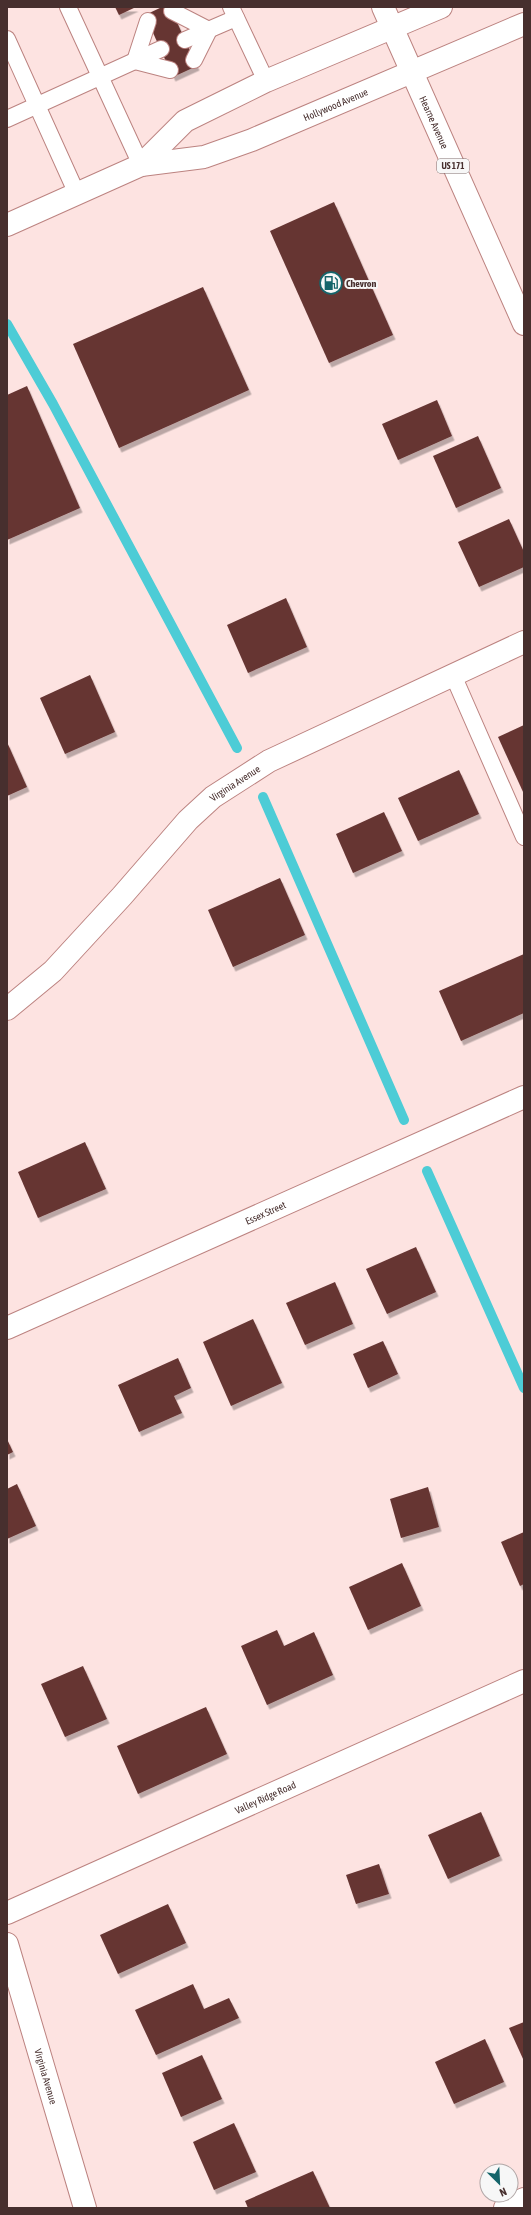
<svg xmlns="http://www.w3.org/2000/svg" width="531" height="2215" viewBox="0 0 531 2215" font-family="'Asap Condensed',sans-serif">
<style>
.lines{fill:none;stroke-linecap:round;stroke-linejoin:round}
.stream{stroke:#4dccd6;stroke-width:10}
.building{fill:#663533;filter:url(#shadow)}
.service-casing{stroke:#bc8380;stroke-width:18}
.minor-casing{stroke:#bc8380;stroke-width:24}
.secondary-casing{stroke:#bc8380;stroke-width:24}
.primary-casing{stroke:#bc8380;stroke-width:24}
.service{stroke:#fff;stroke-width:16}
.minor{stroke:#fff;stroke-width:22}
.secondary{stroke:#fff;stroke-width:22}
.primary{stroke:#fff;stroke-width:22}
.labels{text-anchor:middle;stroke-width:4;stroke-linejoin:round;paint-order:stroke}
.shield{fill:#f7f7f7;stroke:#7c6b6a;stroke-width:1}
.shield-label{font-size:9px;font-weight:bold;fill:#472f2e}
.street-label{font-size:10px;fill:#472f2e;stroke:#f7f7f7}
.poi-label{font-size:10px;font-weight:bold;fill:#472f2e;stroke:#f7f7f7;text-anchor:start}
</style>
<defs>
<filter id="shadow"><feDropShadow dx="2.5" dy="4.5" stdDeviation="0" flood-color="#0004"/></filter>
</defs>
<rect width="100%" height="100%" fill="#fde3e1"/>
<g class="lines">
<g class="stream">
<polyline points="7,324 53,404 237,748"/>
<polyline points="263,797 404,1120"/>
<polyline points="427,1171 524,1388"/>
</g>
</g>
<g class="building">
<polygon points="115,7 136,7 119,15"/>
<polygon points="162,7 170,7 197,66 173,77 145,15"/>
<polygon points="334,202 393,335 329,363 270,231"/>
<polygon points="203,287 249,390 119,448 73,344"/>
<polygon points="27,386 80,508 7,540 7,395"/>
<polygon points="437,400 452,436 398,460 382,424"/>
<polygon points="478,436 501,488 456,508 433,456"/>
<polygon points="509,519 524,552 524,567 479,587 458,542"/>
<polygon points="286,598 307,647 248,673 227,625"/>
<polygon points="90,675 115,732 65,754 40,698"/>
<polygon points="524,725 524,794 498,737"/>
<polygon points="7,742 27,787 7,796"/>
<polygon points="459,770 479,814 418,841 398,798"/>
<polygon points="384,812 402,851 353,873 336,834"/>
<polygon points="280,878 305,935 233,967 208,910"/>
<polygon points="524,954 524,1013 461,1041 439,991"/>
<polygon points="85,1142 106,1189 38,1218 18,1172"/>
<polygon points="416,1247 436,1292 387,1314 366,1269"/>
<polygon points="335,1282 353,1324 305,1345 286,1303"/>
<polygon points="253,1319 282,1383 231,1406 203,1342"/>
<polygon points="383,1341 398,1374 368,1388 353,1354"/>
<polygon points="178,1358 191,1388 174,1396 182,1413 139,1432 118,1385"/>
<polygon points="7,1439 13,1452 7,1455"/>
<polygon points="17,1484 36,1526 7,1539 7,1489"/>
<polygon points="428,1487 439,1527 401,1538 390,1499"/>
<polygon points="524,1532 524,1584 520,1586 501,1542"/>
<polygon points="402,1563 421,1606 368,1630 349,1587"/>
<polygon points="277,1630 284,1646 314,1632 333,1675 267,1705 241,1646"/>
<polygon points="83,1666 107,1719 65,1737 41,1684"/>
<polygon points="206,1707 227,1754 138,1794 117,1746"/>
<polygon points="481,1812 500,1856 448,1879 428,1835"/>
<polygon points="379,1864 389,1894 356,1904 346,1875"/>
<polygon points="168,1904 186,1943 118,1974 100,1935"/>
<polygon points="193,1984 204,2009 229,1998 239,2018 156,2055 135,2010"/>
<polygon points="524,2022 524,2061 509,2028"/>
<polygon points="485,2039 504,2082 454,2104 435,2062"/>
<polygon points="202,2055 222,2099 181,2117 162,2073"/>
<polygon points="234,2123 256,2172 214,2190 193,2142"/>
<polygon points="313,2171 330,2208 248,2208 245,2201"/>
</g>
<g class="lines">
<g class="service-casing">
<g id="service">
<polyline points="68,7 141,165"/>
<polyline points="231,7 266,81"/>
<polyline points="172,11 209,30 194,60"/>
<polyline points="148,21 135,61 170,70"/>
<polyline points="7,39 77,194"/>
<polyline points="185,40 236,18"/>
<polyline points="7,119 161,49"/>
<polyline points="453,675 524,837"/>
</g>
</g>
<g class="minor-casing">
<g id="minor">
<path id="s1" d="M7,1009L53,971L122,896L188,820L213,797L269,761L524,642"/>
<path id="s2" d="M7,1328L524,1097"/>
<path id="s3" d="M7,1913L524,1681"/>
<path id="s4" d="M7,1944L85,2208"/>
<polyline points="505,2208 524,2199"/>
</g>
</g>
<g class="secondary-casing">
<g id="secondary">
<polyline points="141,165 185,121 266,81 441,7"/>
<path id="s5" d="M7,225L141,165L204,157L252,140L524,24"/>
</g>
</g>
<g class="primary-casing">
<g id="primary">
<path id="s6" d="M383,7L524,324"/>
</g>
</g>
<use href="#service" class="service"/>
<use href="#minor" class="minor"/>
<use href="#secondary" class="secondary"/>
<use href="#primary" class="primary"/>
</g>
<defs>
<g id="fuel-ring" transform="scale(1.15)"><circle r="9.5" fill="#f7f7f7" stroke="#15646a" stroke-width="1.5"/><path d="M-5.5-6h7V0h2V4h1.3V-2.5L3-4.5l.8-.8L6-3V5H2.5V1h-1V6h-7ZM-4.2-4.7v3.2H.2V-4.7Z" fill="#15646a"/></g>
</defs>
<g fill-rule="evenodd">
<use href="#fuel-ring" x="331" y="283"/>
</g>
<g class="labels">
<rect class="shield" x="437" y="159" width="32" height="14" rx="3"/>
<g class="shield-label">
<text x="453" y="169">US 171</text>
</g>
<g class="street-label">
<text dy="4" stroke="none"><textPath href="#s5" startOffset="352">Hollywood Avenue</textPath></text>
<text dy="4" stroke="none"><textPath href="#s6" startOffset="126">Hearne Avenue</textPath></text>
<text dy="4" stroke="none"><textPath href="#s1" startOffset="322">Virginia Avenue</textPath></text>
<text dy="4" stroke="none"><textPath href="#s2" startOffset="283">Essex Street</textPath></text>
<text dy="4" stroke="none"><textPath href="#s3" startOffset="283">Valley Ridge Road</textPath></text>
<text dy="4" stroke="none"><textPath href="#s4" startOffset="138">Virginia Avenue</textPath></text>
</g>
<g class="poi-label">
<text x="346" y="287">Chevron</text>
</g>
</g>
<rect width="531" height="2215" fill="none" stroke="#472f2e" stroke-width="16"/>
<g transform="translate(499 2183) rotate(156)"><circle r="19" fill="#f7f7f7" stroke="#b1a7a7"/>
<path d="M0-3L7 15L0 10L-7 15Z" fill="#15646a"/>
<text y="-6" font-size="11" font-weight="bold" text-anchor="middle" fill="#472f2e">N</text>
</g>
</svg>
